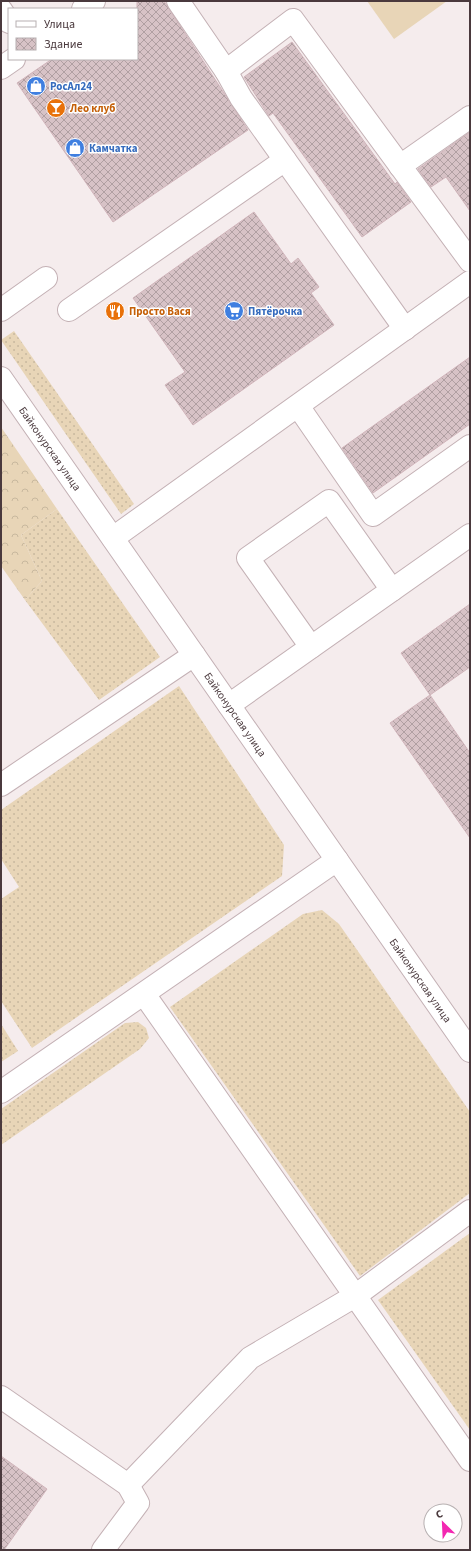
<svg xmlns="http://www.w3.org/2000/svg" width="471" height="1551" viewBox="0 0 471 1551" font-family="'Source Sans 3',sans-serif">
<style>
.grass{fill:url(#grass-dots)}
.forest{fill:url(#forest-crowns)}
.park{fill:#e8d5b7}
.building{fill:url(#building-cross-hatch);stroke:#d1b5bb}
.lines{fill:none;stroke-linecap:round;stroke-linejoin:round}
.minor-casing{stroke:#c4b1b5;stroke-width:24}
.minor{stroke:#fff;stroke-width:22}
.labels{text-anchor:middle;stroke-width:3;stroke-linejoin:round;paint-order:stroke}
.shop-label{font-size:11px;font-weight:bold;fill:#366cbe;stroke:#fff;text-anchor:start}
.food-label{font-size:11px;font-weight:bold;fill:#c56008;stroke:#fff;text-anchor:start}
.street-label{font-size:11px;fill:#4a393d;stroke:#fff}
</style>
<defs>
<pattern id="grass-dots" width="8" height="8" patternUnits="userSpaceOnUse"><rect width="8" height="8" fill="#e8d5b7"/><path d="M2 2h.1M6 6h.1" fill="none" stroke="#c8b89e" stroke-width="1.8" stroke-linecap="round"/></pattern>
<pattern id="forest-crowns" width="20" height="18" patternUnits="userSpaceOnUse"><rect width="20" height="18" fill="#e8d5b7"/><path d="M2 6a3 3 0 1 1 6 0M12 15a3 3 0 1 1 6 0" fill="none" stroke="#c8b89e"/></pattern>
<pattern id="building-cross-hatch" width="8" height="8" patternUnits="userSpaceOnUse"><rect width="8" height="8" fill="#d7c2c6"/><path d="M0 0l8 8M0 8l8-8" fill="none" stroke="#b09fa2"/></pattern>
</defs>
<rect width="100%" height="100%" fill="#f5eced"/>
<g class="grass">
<polygon points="14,331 134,504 121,514 1,340"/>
<polygon points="57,509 160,657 99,700 25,600 42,581 21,535"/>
<polygon points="179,686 284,845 282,876 32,1048 1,1001 1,899 19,887 1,859 1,810"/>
<polygon points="322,910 339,924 470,1112 470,1193 360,1276 170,1007 303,914"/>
<polygon points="138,1022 146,1028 149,1038 140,1049 1,1145 1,1109 125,1023"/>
<polygon points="1,1024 18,1051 1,1062"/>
<polygon points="470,1233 470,1430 378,1300"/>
</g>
<polygon class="forest" points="1,427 57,509 21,535 42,581 25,600 1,566"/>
<polygon class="park" points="367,1 447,1 394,39"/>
<g class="building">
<polygon points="137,1 164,1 248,130 113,222 17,83 52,59 137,59"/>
<polygon points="292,42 395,184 397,182 411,202 362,237 273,113 269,116 244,77"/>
<polygon points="470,132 470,211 446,177 431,187 418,169"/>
<polygon points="254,212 291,264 298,258 319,287 311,293 334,325 193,425 165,385 185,372 133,298"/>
<polygon points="470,357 470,424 373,493 342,448"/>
<polygon points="470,604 470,667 430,695 401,653"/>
<polygon points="430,695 470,753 470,838 390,723"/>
<polygon points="1,1456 47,1489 4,1550 1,1550"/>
</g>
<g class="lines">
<g class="minor-casing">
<g id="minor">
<polyline points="178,1 226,71 241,98 405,329"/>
<polyline points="83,9 94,1"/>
<polyline points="1,10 9,22"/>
<polyline points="1,68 14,59"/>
<polyline points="226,71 293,20 470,261"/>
<polyline points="400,166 470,117"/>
<polyline points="1,310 46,278"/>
<polyline points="69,310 285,160"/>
<path id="s1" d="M1,378L470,1051"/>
<polyline points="298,406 373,515 470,446"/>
<polyline points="113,538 470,282"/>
<polyline points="311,647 248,558 329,501 392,590"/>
<polyline points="229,705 470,535"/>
<polyline points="1,785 194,655"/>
<polyline points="144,994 470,1460"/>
<polyline points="1,1092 337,860"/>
<polyline points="1,1397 128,1485 138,1503 103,1550"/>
<polyline points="128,1485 250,1358 355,1296 470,1211"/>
</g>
</g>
<use href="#minor" class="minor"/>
</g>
<defs>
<g id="shop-disc" transform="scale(1)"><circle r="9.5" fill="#3f7fe0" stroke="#fff"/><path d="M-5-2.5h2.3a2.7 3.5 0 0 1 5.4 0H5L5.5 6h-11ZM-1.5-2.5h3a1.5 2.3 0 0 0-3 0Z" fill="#fff"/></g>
<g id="bar-disc" transform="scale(1)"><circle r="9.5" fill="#e8710a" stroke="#fff"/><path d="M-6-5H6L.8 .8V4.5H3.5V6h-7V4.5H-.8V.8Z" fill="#fff"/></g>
<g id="restaurant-disc" transform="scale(1)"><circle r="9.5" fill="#e8710a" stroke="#fff"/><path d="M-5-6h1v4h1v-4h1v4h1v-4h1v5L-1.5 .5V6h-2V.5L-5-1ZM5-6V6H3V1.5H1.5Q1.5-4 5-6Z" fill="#fff"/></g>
<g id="supermarket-disc" transform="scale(1)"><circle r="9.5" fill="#3f7fe0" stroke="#fff"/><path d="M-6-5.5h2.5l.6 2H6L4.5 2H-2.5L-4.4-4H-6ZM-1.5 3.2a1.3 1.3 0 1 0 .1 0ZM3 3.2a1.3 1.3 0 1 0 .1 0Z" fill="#fff"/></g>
</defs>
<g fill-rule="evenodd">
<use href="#shop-disc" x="36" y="86"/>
<use href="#bar-disc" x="56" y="108"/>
<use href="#shop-disc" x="75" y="148"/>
<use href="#restaurant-disc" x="115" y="311"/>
<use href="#supermarket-disc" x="234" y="311"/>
</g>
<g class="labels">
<g class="shop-label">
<text x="50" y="90">РосАл24</text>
<text x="89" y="152">Камчатка</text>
<text x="248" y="315">Пятёрочка</text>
</g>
<g class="food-label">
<text x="70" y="112">Лео клуб</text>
<text x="129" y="315">Просто Вася</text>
</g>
<g class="street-label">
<text dy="4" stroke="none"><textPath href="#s1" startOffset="86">Байконурская улица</textPath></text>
<text dy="4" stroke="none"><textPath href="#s1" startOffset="410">Байконурская улица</textPath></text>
<text dy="4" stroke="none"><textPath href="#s1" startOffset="734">Байконурская улица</textPath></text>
</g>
</g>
<rect width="471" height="1551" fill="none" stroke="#4a393d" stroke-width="4"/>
<rect x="8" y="8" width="130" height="52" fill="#ffffff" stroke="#b7b0b1"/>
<rect x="16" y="21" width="20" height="6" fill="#ffffff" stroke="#b7b0b1"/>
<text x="44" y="28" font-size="12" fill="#4a393d">Улица</text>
<rect x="16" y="38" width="20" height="12" fill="url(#building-cross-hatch)" stroke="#b7b0b1"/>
<text x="44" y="48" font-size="12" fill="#4a393d">Здание</text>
<g transform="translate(443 1523) rotate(336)"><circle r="19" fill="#ffffff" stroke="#b7b0b1"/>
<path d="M0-3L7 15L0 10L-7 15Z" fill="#f326b1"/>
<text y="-6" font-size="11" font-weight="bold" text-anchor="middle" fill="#4a393d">С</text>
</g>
</svg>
